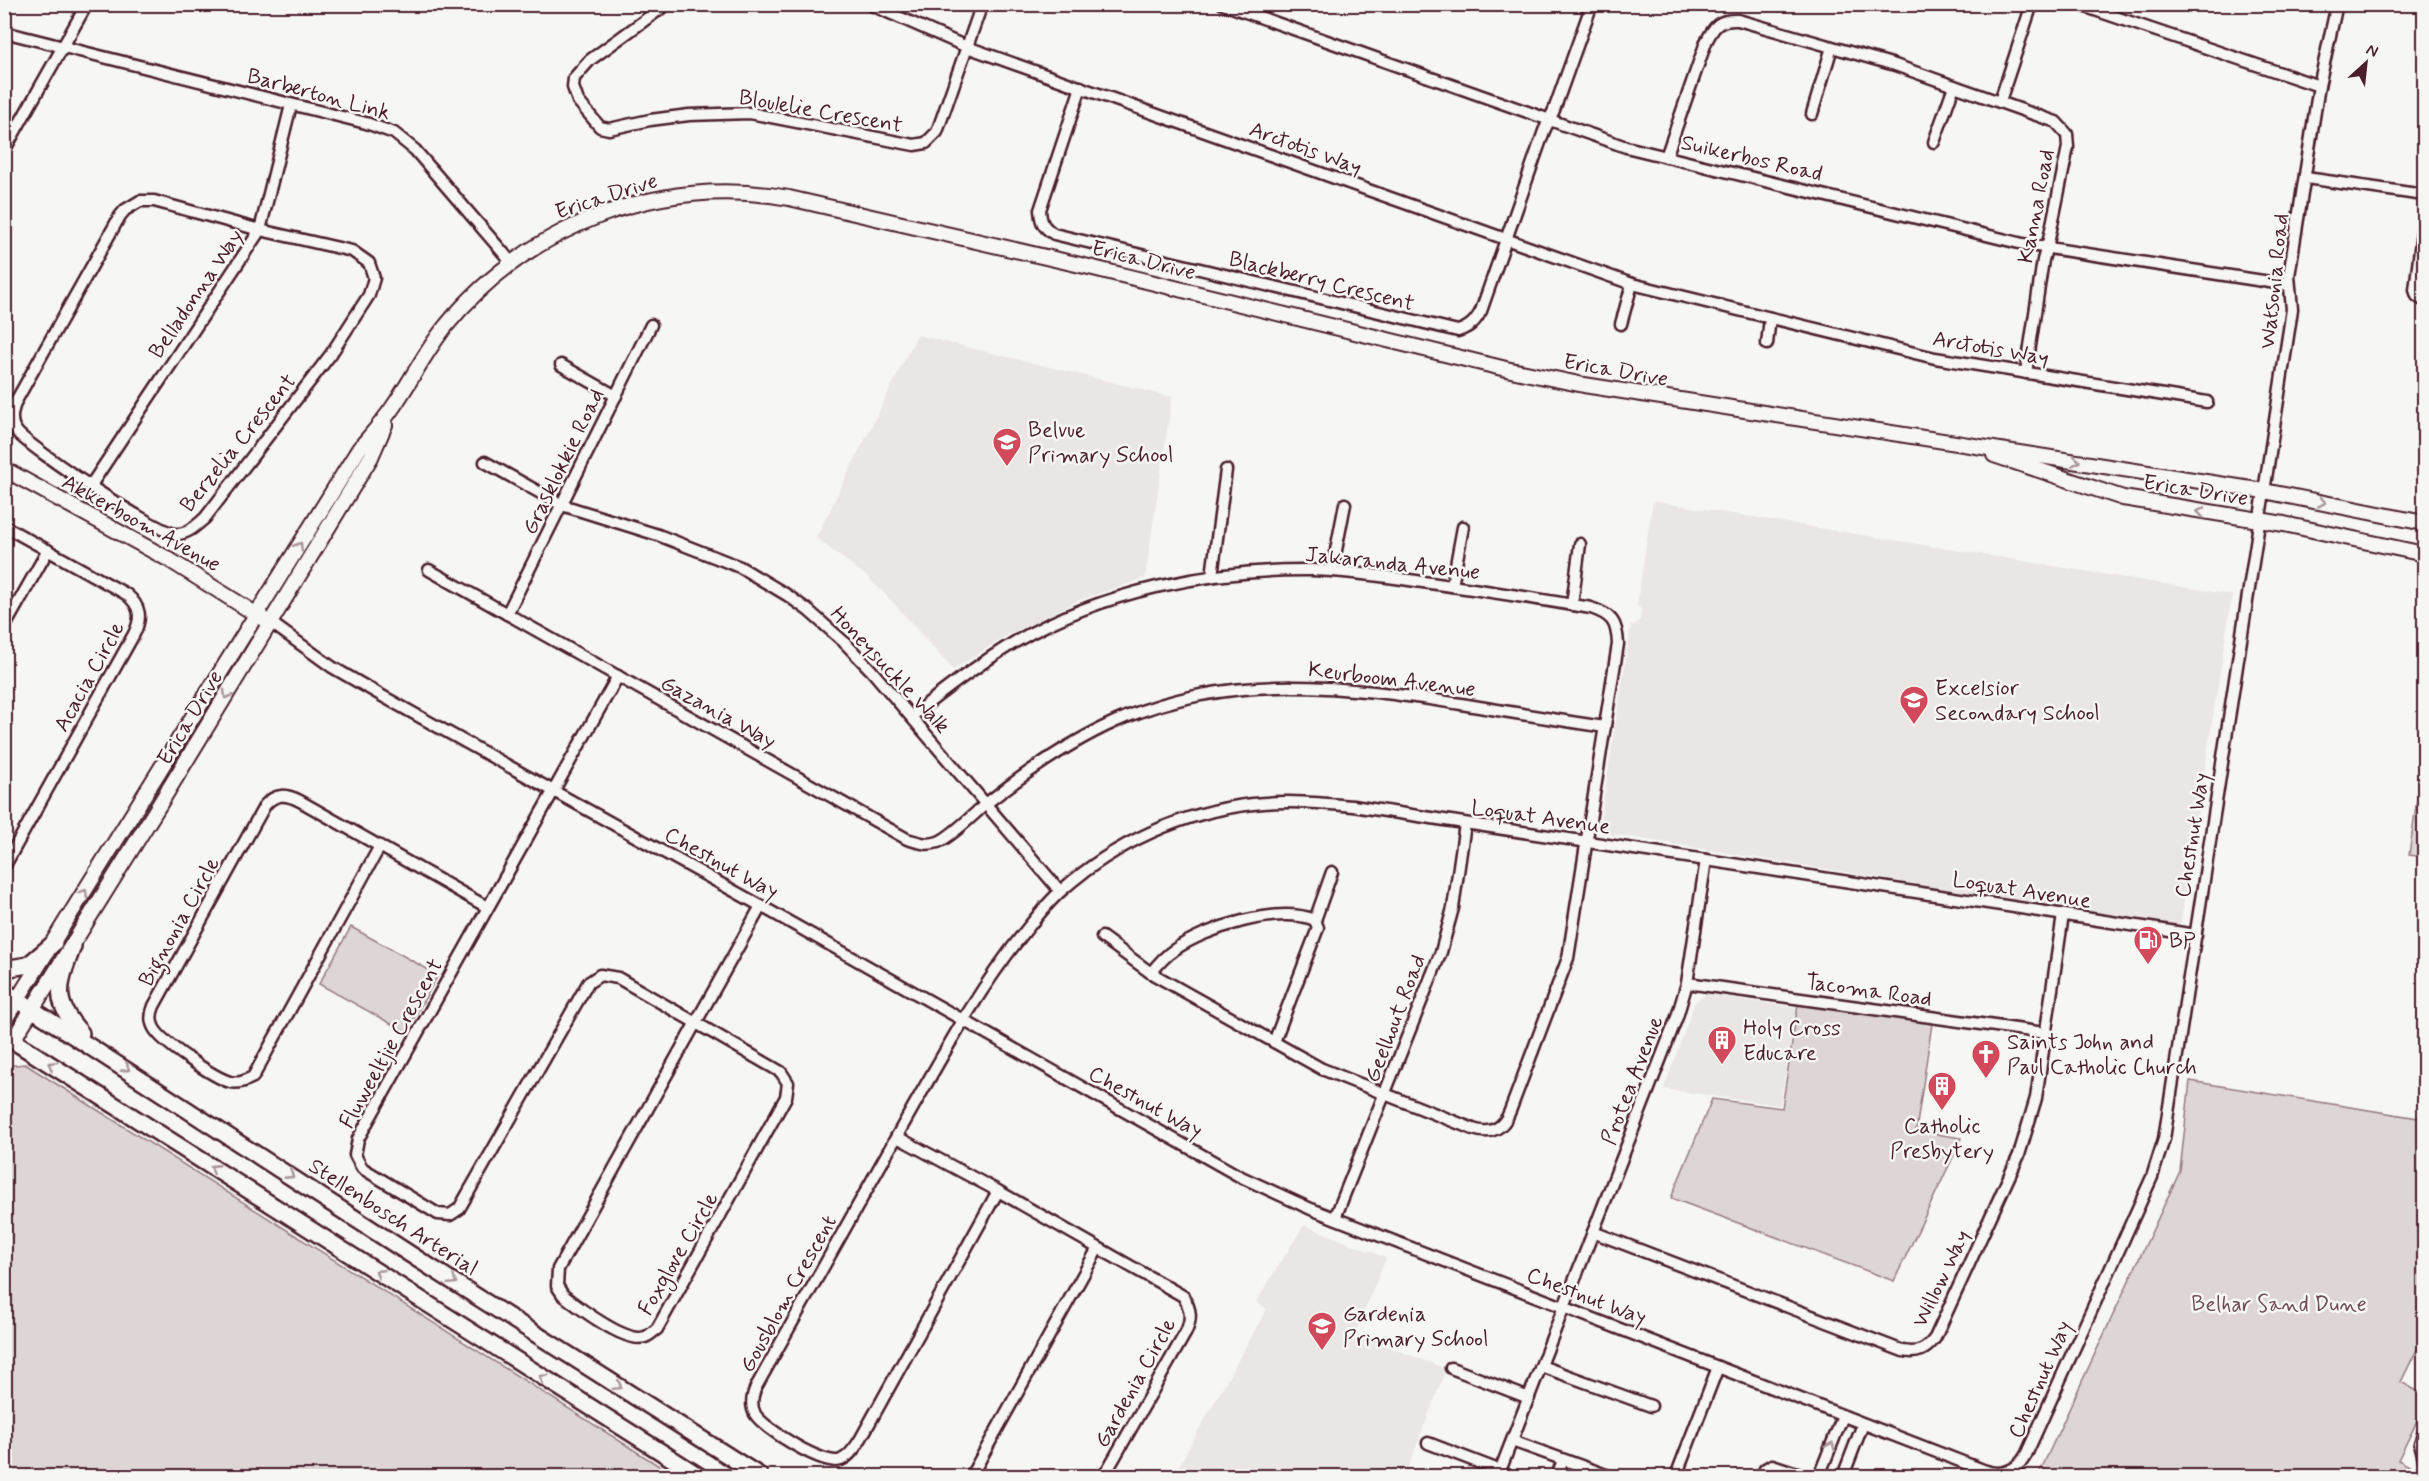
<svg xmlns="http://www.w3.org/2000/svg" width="2429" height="1481" viewBox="0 0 2429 1481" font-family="Mynerve,sans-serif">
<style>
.built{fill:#e9e6e3}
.green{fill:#ddd6d5;stroke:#947a80;stroke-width:1.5}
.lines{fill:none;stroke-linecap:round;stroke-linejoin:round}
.street-casing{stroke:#4a1f2b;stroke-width:15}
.secondary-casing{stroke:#4a1f2b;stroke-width:18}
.primary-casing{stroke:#4a1f2b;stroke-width:20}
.street{stroke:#f6f6f2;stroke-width:10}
.secondary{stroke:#f6f6f2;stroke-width:14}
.primary{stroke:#f6f6f2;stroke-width:15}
.oneway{stroke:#a99598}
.labels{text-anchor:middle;stroke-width:5;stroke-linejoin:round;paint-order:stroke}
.street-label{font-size:22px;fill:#4a1f2b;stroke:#f6f6f2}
.poi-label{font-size:22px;fill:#4a1f2b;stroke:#f6f6f2;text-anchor:start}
.park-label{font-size:22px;fill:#6f4d56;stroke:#f6f6f2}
</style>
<rect width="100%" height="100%" fill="#f6f6f2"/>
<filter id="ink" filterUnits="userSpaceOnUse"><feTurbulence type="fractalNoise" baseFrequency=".0167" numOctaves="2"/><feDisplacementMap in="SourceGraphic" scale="12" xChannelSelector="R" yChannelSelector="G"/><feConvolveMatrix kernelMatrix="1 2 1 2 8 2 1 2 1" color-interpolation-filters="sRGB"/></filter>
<g filter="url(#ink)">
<g class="built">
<polygon points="917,335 1172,397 1145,578 1079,600 1004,637 953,670 890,599 869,578 816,538"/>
<polygon points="1653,501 2232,595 2180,927 1606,833 1600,824 1631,625 1634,626 1640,620 1641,610 1637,604"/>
<polygon points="1706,994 1796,1008 1780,1105 1664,1089 1695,1002"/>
<polygon points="1304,1225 1386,1258 1355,1334 1446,1369 1405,1476 1173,1476 1267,1309 1256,1302"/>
</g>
<g class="green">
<polygon points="2424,750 2424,857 2409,855"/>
<polygon points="351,927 438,975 406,1032 319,984"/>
<polygon points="1799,998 1933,1017 1916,1131 1962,1138 1894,1281 1671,1198 1712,1099 1782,1108"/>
<polygon points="25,1064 675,1476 5,1476 5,1066"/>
<polygon points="2190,1081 2424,1119 2424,1335 2401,1382 2424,1395 2424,1407 2398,1460 2424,1474 2424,1476 2038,1476 2180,1171"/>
</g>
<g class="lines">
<g class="street-casing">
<g id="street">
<polyline points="667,4 590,60 574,78 573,87 578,101 600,127 609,129 650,120 689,115 750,113 914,145 926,143 937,132 982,4"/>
<polyline points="869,4 967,47 1632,284 1935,358 2207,402"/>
<polyline points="1223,4 1626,147 2023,244 2289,285"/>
<polyline points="2077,4 2319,86"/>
<polyline points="4,32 366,123 394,133 415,150 512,263"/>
<path d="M1081,87L1040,210C1041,223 1043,227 1054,234L1458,331C1470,327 1475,322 1481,311L1544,131L1554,110L1592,4"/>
<polyline points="2000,101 2032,4"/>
<polyline points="1812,114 1832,47"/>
<polyline points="1934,142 1954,86"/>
<polyline points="4,151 87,4"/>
<path d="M1666,157L1706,42C1714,26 1719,19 1738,20L1895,65L2056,122L2067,134L2068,147L2049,239L2043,260L2026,373"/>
<polyline points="2306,178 2424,195"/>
<path d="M140,201H154L260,230L352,251L369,263L374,278L369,295L331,354L205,518C197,525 188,534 177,534C159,535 30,448 17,432C9,422 12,411 16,401L120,216L125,210Z"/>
<polyline points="2424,216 2415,290 2417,296 2424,301"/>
<polyline points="1621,324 1632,284"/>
<polyline points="1767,344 1770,318"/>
<polyline points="561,365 616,396"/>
<polyline points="485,462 562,505 658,535 740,567 787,595 809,611 844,642 871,670 1060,891"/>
<polyline points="91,485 260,230 291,105"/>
<path d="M4,526L126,594C141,606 142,618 134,634L4,867"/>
<path d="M429,570L907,839C918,842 926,846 938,842C950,838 976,812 987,803C1030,769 1075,738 1126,717C1236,672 1347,686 1461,704C1509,712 1557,720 1605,727"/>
<polyline points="1332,571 1345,504"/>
<polyline points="1212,576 1226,470"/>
<polyline points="1452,586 1463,527"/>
<polyline points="1572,605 1580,544"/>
<polyline points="507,614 651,325"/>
<path d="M270,622L332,667L384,697L761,906L1239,1176L1311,1209L1983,1470C2001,1477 2017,1471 2026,1455L2152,1177L2164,1139L2290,323L2292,309L2289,276L2319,86L2337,4"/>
<polyline points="4,628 48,550"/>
<path d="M618,676L358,1139L355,1155L362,1168L438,1214L450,1215L459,1209L588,983L600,975L618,978L781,1072L788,1083L786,1097L657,1329C654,1331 649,1336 645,1337C626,1344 578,1307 563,1295L557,1286L558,1269L761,906"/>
<path d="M912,716C944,690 979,664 1015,642C1102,591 1212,569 1312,570C1347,571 1382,576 1416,581C1475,589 1533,598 1591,608C1612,615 1617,622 1618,644L1568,958L1510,1111C1503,1129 1491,1135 1473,1129L1322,1069L1151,973L1102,937"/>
<path d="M380,846L253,1077C245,1081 239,1084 230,1082C215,1078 161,1042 154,1028C150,1021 151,1013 154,1006L265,805C276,793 286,794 300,801L487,907"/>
<path d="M1151,973C1158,964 1165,956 1174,950C1205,928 1278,905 1315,920"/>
<polyline points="1687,983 2045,1033"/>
<polyline points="1274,1042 1318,928 1315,920 1332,872"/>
<path d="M897,1137L998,1191L1183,1296C1191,1309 1192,1318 1186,1332L1104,1476"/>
<path d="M998,1191L860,1440C855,1448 849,1457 841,1460C825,1467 764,1429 755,1414C750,1405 752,1396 756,1387C806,1298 856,1208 907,1118C943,1055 977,991 1023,934C1035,919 1047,903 1062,890C1115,843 1183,812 1253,804C1287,800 1320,803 1353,806L2196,935"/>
<polyline points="1335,1218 1441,952 1453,908 1465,824"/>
<path d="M1593,1232L1903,1351C1918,1354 1926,1350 1935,1338L2019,1155L2036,1098L2063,915"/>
<polyline points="1541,1366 1651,1406"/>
<polyline points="1451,1368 1529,1398"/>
<polyline points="2424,1432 2420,1443 2424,1459"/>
<polyline points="1512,1441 1609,1476"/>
<polyline points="1428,1443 1501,1471"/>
<polyline points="971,1476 1098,1248"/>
<polyline points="1498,1476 1677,1017 1687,983 1706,860"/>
<polyline points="1557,1476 1563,1460"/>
<polyline points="1676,1476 1718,1367"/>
<polyline points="1762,1476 1765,1469 1772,1465 1806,1476"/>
<polyline points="1819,1476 1843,1416"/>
<polyline points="1843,1476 1863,1424"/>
</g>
</g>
<g class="secondary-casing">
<g id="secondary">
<polyline points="1994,455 2123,498 2284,524 2424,554"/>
<polyline points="4,469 168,559 262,618"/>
<path d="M4,1021L359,449C370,436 383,422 393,407C411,381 425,352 445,327C528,225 659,175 789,198L1089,267L1506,369L1584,385L2264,491L2424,523"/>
<polyline points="13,1040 161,802 371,457 385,425"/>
</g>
</g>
<g class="primary-casing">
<g id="primary">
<path d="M73,946C59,984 51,1001 81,1033"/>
<polyline points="4,969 28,965 54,943"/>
<polyline points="4,991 416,1258 760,1476"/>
<polyline points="4,1035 699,1476"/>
</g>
</g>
<use href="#street" class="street"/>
<use href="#secondary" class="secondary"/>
<use href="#primary" class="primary"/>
</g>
<defs><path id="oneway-chevron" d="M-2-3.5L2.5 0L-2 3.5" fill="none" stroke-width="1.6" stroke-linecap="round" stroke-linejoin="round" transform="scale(1.5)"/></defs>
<g class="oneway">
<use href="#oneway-chevron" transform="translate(2076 461) rotate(9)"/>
<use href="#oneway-chevron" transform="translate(2322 502) rotate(11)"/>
<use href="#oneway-chevron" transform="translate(2201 512) rotate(-171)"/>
<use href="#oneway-chevron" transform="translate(299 546) rotate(-58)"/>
<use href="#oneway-chevron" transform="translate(227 695) rotate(121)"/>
<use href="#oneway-chevron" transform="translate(84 893) rotate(-59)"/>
<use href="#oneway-chevron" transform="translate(52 1065) rotate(-148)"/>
<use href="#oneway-chevron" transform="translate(126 1068) rotate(33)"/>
<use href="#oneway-chevron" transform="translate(214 1168) rotate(-147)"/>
<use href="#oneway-chevron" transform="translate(290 1175) rotate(33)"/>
<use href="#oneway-chevron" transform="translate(379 1273) rotate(-147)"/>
<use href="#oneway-chevron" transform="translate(453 1281) rotate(32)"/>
<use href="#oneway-chevron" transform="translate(543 1378) rotate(-148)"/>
<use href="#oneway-chevron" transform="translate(618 1386) rotate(32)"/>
<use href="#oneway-chevron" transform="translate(1831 1446) rotate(-68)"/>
</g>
</g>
<defs>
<g id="school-pin" transform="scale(1.5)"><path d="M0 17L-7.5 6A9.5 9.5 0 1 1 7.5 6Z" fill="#d1495b" stroke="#f6f6f2"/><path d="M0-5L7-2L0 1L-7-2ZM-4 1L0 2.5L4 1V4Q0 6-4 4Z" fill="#fff"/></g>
<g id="fuel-pin" transform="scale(1.5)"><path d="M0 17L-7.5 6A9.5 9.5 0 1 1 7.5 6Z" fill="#d1495b" stroke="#f6f6f2"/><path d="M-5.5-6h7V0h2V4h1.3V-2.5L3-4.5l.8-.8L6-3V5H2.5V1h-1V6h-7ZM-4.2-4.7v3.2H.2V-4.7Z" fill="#fff"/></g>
<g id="building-pin" transform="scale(1.5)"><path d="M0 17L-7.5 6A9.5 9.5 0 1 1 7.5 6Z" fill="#d1495b" stroke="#f6f6f2"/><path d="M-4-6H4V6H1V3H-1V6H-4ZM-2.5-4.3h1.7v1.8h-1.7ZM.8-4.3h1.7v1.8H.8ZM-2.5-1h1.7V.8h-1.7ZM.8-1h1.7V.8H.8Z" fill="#fff"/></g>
<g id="church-pin" transform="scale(1.5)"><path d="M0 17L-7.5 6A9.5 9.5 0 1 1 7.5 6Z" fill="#d1495b" stroke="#f6f6f2"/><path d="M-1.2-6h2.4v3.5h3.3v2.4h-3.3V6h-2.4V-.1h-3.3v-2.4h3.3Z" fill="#fff"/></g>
</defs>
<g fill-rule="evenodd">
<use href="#school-pin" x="1007" y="442"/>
<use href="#school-pin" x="1914" y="700"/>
<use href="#fuel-pin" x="2148" y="940"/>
<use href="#building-pin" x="1722" y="1040"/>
<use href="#church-pin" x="1986" y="1054"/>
<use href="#building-pin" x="1942" y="1086"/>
<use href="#school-pin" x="1322" y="1326"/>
</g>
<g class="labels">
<g class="street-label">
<text transform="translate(319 93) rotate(15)" y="8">Barberton Link</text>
<text transform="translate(821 110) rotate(10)" y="8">Bloulelie Crescent</text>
<text transform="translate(1306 147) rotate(20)" y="8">Arctotis Way</text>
<text transform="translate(1752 157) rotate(13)" y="8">Suikerbos Road</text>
<text transform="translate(606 195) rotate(-18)" y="8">Erica Drive</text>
<text transform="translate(2035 206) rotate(-79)" y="8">Kanna Road</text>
<text transform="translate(1144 259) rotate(14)" y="8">Erica Drive</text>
<text transform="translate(1322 280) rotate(14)" y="8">Blackberry Crescent</text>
<text transform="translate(2273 281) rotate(-84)" y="8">Watsonia Road</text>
<text transform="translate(195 293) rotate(-56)" y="8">Belladonna Way</text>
<text transform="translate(1991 347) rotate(10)" y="8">Arctotis Way</text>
<text transform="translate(1616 369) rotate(10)" y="8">Erica Drive</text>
<text transform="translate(237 442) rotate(-51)" y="8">Berzelia Crescent</text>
<text transform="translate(562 461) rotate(-64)" y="8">Grasklokkie Road</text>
<text transform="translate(2196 489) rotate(9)" y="8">Erica Drive</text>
<text transform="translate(142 522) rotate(29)" y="8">Akkerboom Avenue</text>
<text transform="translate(1393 562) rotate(6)" y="8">Jakaranda Avenue</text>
<text transform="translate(891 669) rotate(47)" y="8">Honeysuckle Walk</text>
<text transform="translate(88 676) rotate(-61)" y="8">Acacia Circle</text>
<text transform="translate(1392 678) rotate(7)" y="8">Keurboom Avenue</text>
<text transform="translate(719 711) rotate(29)" y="8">Gazania Way</text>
<text transform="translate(189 717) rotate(-59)" y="8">Erica Drive</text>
<text transform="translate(1541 816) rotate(8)" y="8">Loquat Avenue</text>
<text transform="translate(2191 835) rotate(-81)" y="8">Chestnut Way</text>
<text transform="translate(722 862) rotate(29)" y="8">Chestnut Way</text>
<text transform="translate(2022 889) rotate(9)" y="8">Loquat Avenue</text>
<text transform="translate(178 921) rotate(-61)" y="8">Bignonia Circle</text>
<text transform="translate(1869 989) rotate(8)" y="8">Tacoma Road</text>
<text transform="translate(1394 1018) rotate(-69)" y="8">Geelhout Road</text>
<text transform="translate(390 1043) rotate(-61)" y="8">Fluweeltjie Crescent</text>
<text transform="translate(1631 1080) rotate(-69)" y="8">Protea Avenue</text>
<text transform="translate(1146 1101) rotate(29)" y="8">Chestnut Way</text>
<text transform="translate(394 1216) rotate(33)" y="8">Stellenbosch Arterial</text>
<text transform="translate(677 1253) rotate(-60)" y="8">Foxglove Circle</text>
<text transform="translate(1940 1278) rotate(-64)" y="8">Willow Way</text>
<text transform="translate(787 1293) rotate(-61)" y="8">Gousblom Crescent</text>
<text transform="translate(1587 1295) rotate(21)" y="8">Chestnut Way</text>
<text transform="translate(2039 1379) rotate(-66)" y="8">Chestnut Way</text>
<text transform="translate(1134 1382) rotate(-61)" y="8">Gardenia Circle</text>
</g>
<g class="poi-label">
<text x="1028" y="437">Belvue<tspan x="1028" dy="25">Primary School</tspan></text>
<text x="1935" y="695">Excelsior<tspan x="1935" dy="25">Secondary School</tspan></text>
<text x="2169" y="948">BP</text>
<text x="1743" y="1035">Holy Cross<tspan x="1743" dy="25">Educare</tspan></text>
<text x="2007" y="1049">Saints John and<tspan x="2007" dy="25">Paul Catholic Church</tspan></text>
<text x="1942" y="1133" text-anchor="middle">Catholic<tspan x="1942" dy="25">Presbytery</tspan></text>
<text x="1343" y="1321">Gardenia<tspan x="1343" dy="25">Primary School</tspan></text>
</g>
<g class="park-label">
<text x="2279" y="1311">Belhar Sand Dune</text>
</g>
</g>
<rect width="2429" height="1481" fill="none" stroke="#f6f6f2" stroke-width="24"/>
<rect x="12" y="12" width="2405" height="1457" fill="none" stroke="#4a1f2b" stroke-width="2" filter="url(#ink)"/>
<g transform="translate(2366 63) rotate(27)" stroke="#f6f6f2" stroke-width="4.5" paint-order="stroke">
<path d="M0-4.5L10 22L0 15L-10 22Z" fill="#4a1f2b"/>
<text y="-9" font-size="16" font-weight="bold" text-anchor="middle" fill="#4a1f2b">N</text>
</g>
</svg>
